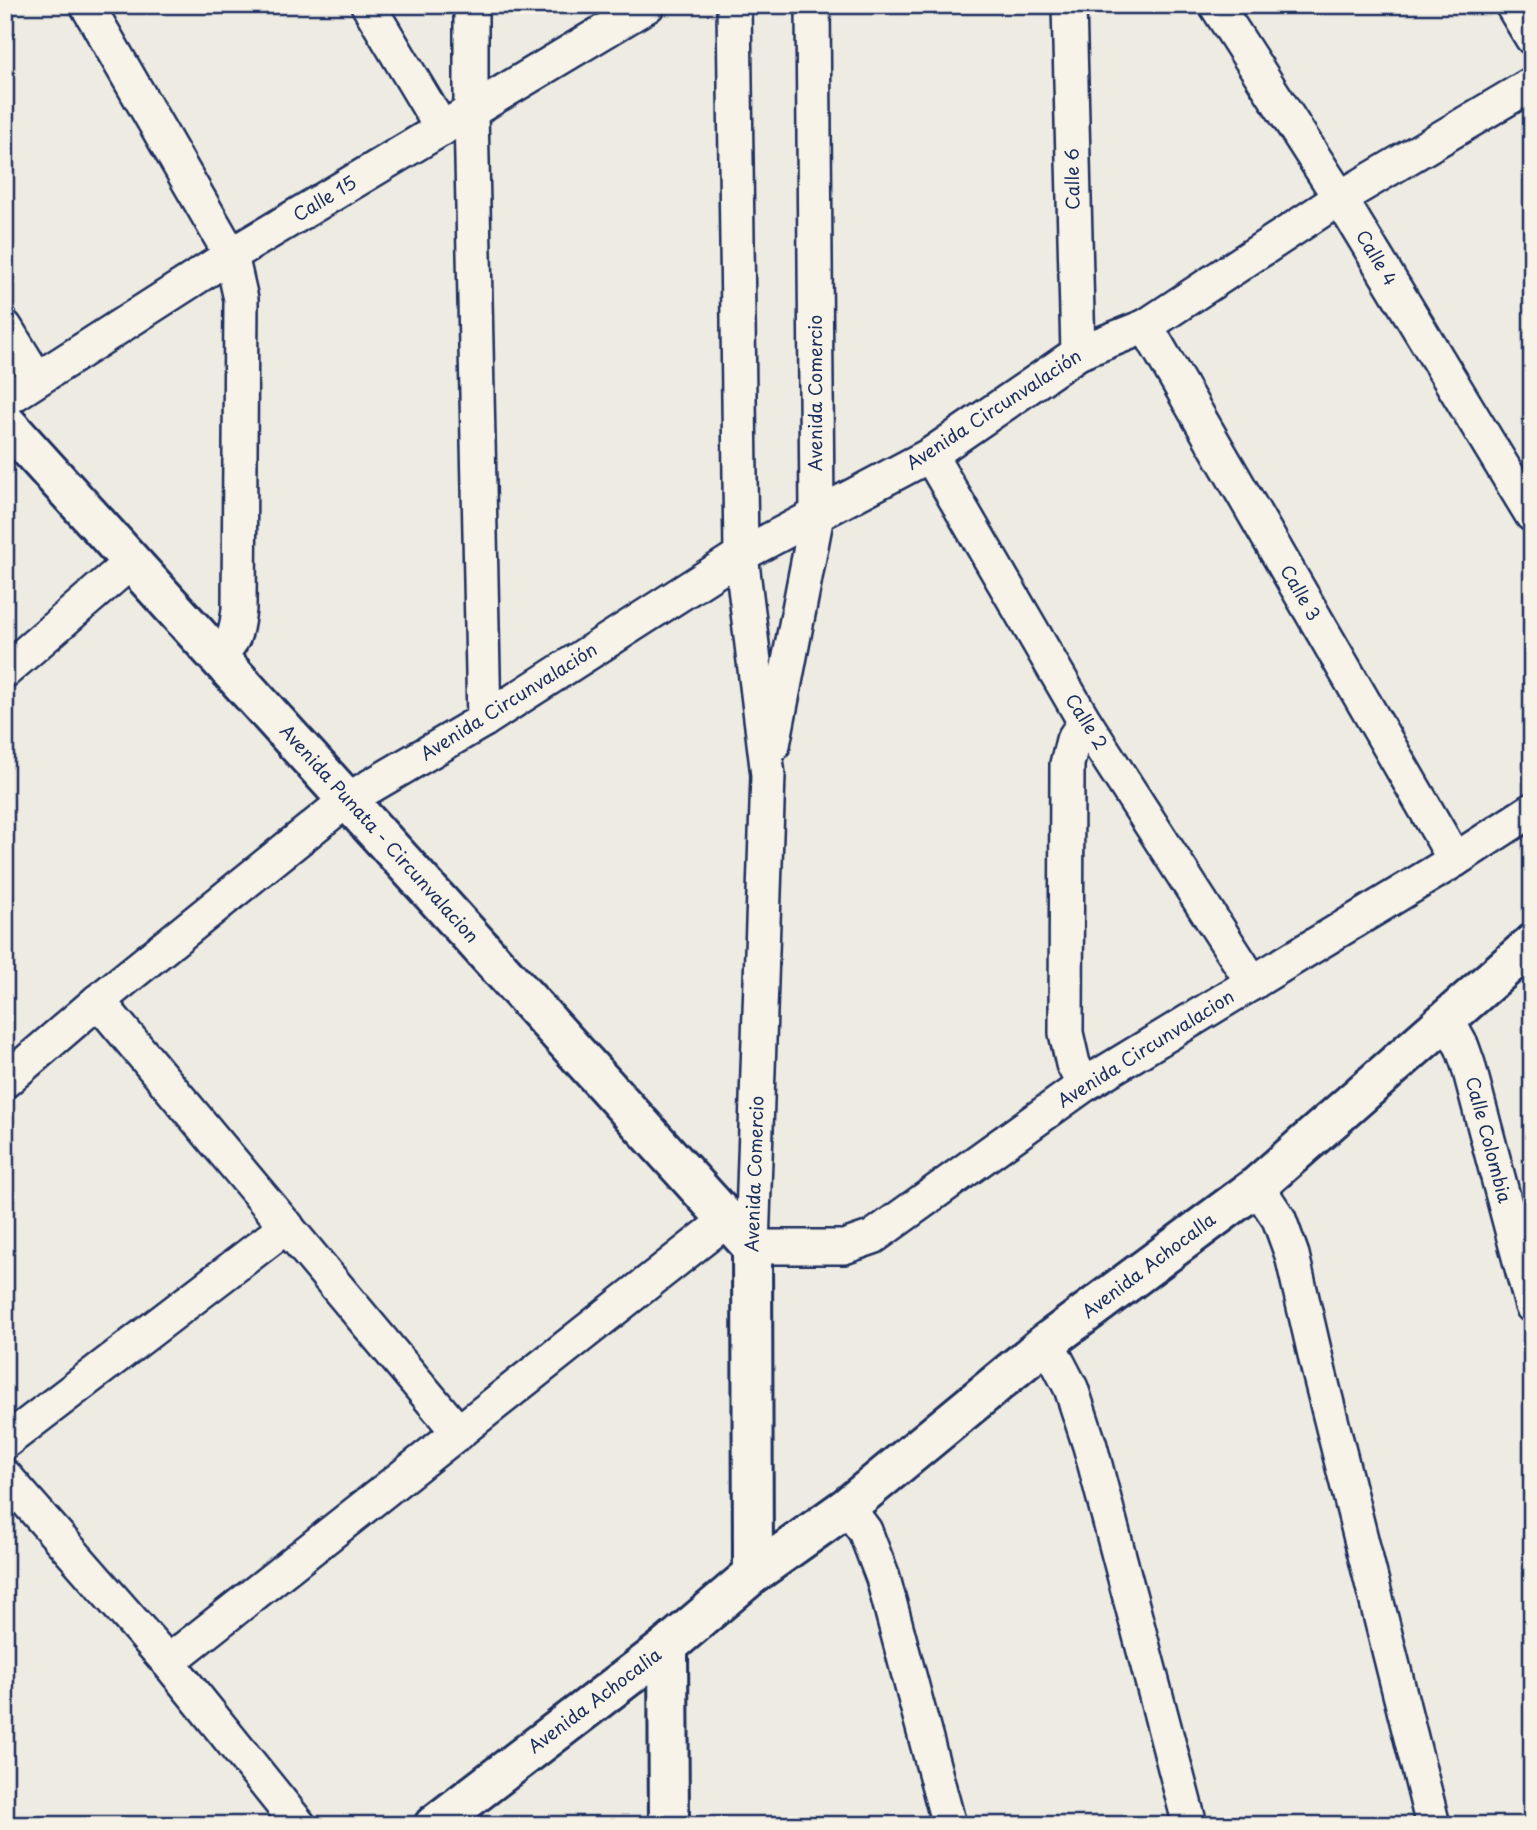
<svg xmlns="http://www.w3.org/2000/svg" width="1537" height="1830" viewBox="0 0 1537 1830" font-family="'Playpen Sans',sans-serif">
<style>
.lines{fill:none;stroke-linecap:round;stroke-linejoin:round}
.minor-casing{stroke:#1b2f5e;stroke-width:38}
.tertiary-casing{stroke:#1b2f5e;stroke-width:44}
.minor{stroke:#f7f3e8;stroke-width:33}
.tertiary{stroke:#f7f3e8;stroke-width:38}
.labels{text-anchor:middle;stroke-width:7;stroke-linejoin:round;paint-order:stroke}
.street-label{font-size:18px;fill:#1b2f5e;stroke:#f7f3e8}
</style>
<rect width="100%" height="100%" fill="#eeebe2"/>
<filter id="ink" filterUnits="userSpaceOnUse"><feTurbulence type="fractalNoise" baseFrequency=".0143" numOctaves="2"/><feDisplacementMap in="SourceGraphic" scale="14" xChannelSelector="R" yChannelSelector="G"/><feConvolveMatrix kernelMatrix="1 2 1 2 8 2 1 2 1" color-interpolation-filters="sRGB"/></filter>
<g filter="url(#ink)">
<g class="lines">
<g class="minor-casing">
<g id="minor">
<path d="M87,5L231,255L241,299L239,609C236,633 236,640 217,656"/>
<polyline points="368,5 442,129"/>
<polyline points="471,5 471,113 484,720"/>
<polyline points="734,5 741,555 768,775 752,1247 844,1247 873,1237 1084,1085 1455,860 1532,810"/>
<polyline points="1069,5 1078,353"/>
<polyline points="1216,5 1340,198 1532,515"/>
<polyline points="1512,5 1532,38"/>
<polyline points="1146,326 1455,860"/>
<polyline points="5,327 37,379"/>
<polyline points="5,400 231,255 648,5"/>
<polyline points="930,455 1085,722 1253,983"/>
<polyline points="5,671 132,561"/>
<polyline points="773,745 817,515 813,5"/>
<polyline points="98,1001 459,1433"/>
<polyline points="1446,1018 1462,1047 1468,1064 1532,1306"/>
<polyline points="5,1081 98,1001 347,800 484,720 741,555 930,455 1078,353 1146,326 1340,198 1532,84"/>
<polyline points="1084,1085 1073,1064 1066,1033 1067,764 1073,740 1085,722"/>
<polyline points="1257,1186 1279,1219 1292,1255 1319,1372 1433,1825"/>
<polyline points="1047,1342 1071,1388 1090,1446 1190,1825"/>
<polyline points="5,1442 287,1226"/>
<polyline points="5,1476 168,1662 299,1825"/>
<polyline points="847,1507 865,1531 883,1578 949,1825"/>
<polyline points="168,1662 727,1220"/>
</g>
</g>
<g class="tertiary-casing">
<g id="tertiary">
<polyline points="5,422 752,1247 753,1574"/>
<polyline points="668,1646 669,1825"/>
<polyline points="434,1825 668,1646 753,1574 847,1507 1047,1342 1257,1186 1532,944"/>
</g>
</g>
<use href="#minor" class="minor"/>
<use href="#tertiary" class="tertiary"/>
</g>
</g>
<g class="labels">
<g class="street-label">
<text transform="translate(1073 179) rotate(-91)" y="6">Calle 6</text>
<text transform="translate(325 199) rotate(-31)" y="6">Calle 15</text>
<text transform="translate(1376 258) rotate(59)" y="6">Calle 4</text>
<text transform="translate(816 393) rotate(-90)" y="6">Avenida Comercio</text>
<text transform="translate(994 410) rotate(-33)" y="6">Avenida Circunvalación</text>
<text transform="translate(1300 593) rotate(60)" y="6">Calle 3</text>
<text transform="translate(509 702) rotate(-32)" y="6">Avenida Circunvalación</text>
<text transform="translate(1086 722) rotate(58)" y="6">Calle 2</text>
<text transform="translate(379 834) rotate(48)" y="6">Avenida Punata - Circunvalacion</text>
<text transform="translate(1146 1049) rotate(-32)" y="6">Avenida Circunvalacion</text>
<text transform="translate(1488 1140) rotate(75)" y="6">Calle Colombia</text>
<text transform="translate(755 1174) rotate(-88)" y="6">Avenida Comercio</text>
<text transform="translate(1149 1266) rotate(-37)" y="6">Avenida Achocalla</text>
<text transform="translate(595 1701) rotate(-37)" y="6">Avenida Achocalia</text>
</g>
</g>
<rect width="1537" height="1830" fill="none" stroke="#f7f3e8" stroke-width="28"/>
<rect x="14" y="14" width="1509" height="1802" fill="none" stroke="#1b2f5e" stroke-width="2.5" filter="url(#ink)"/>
</svg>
